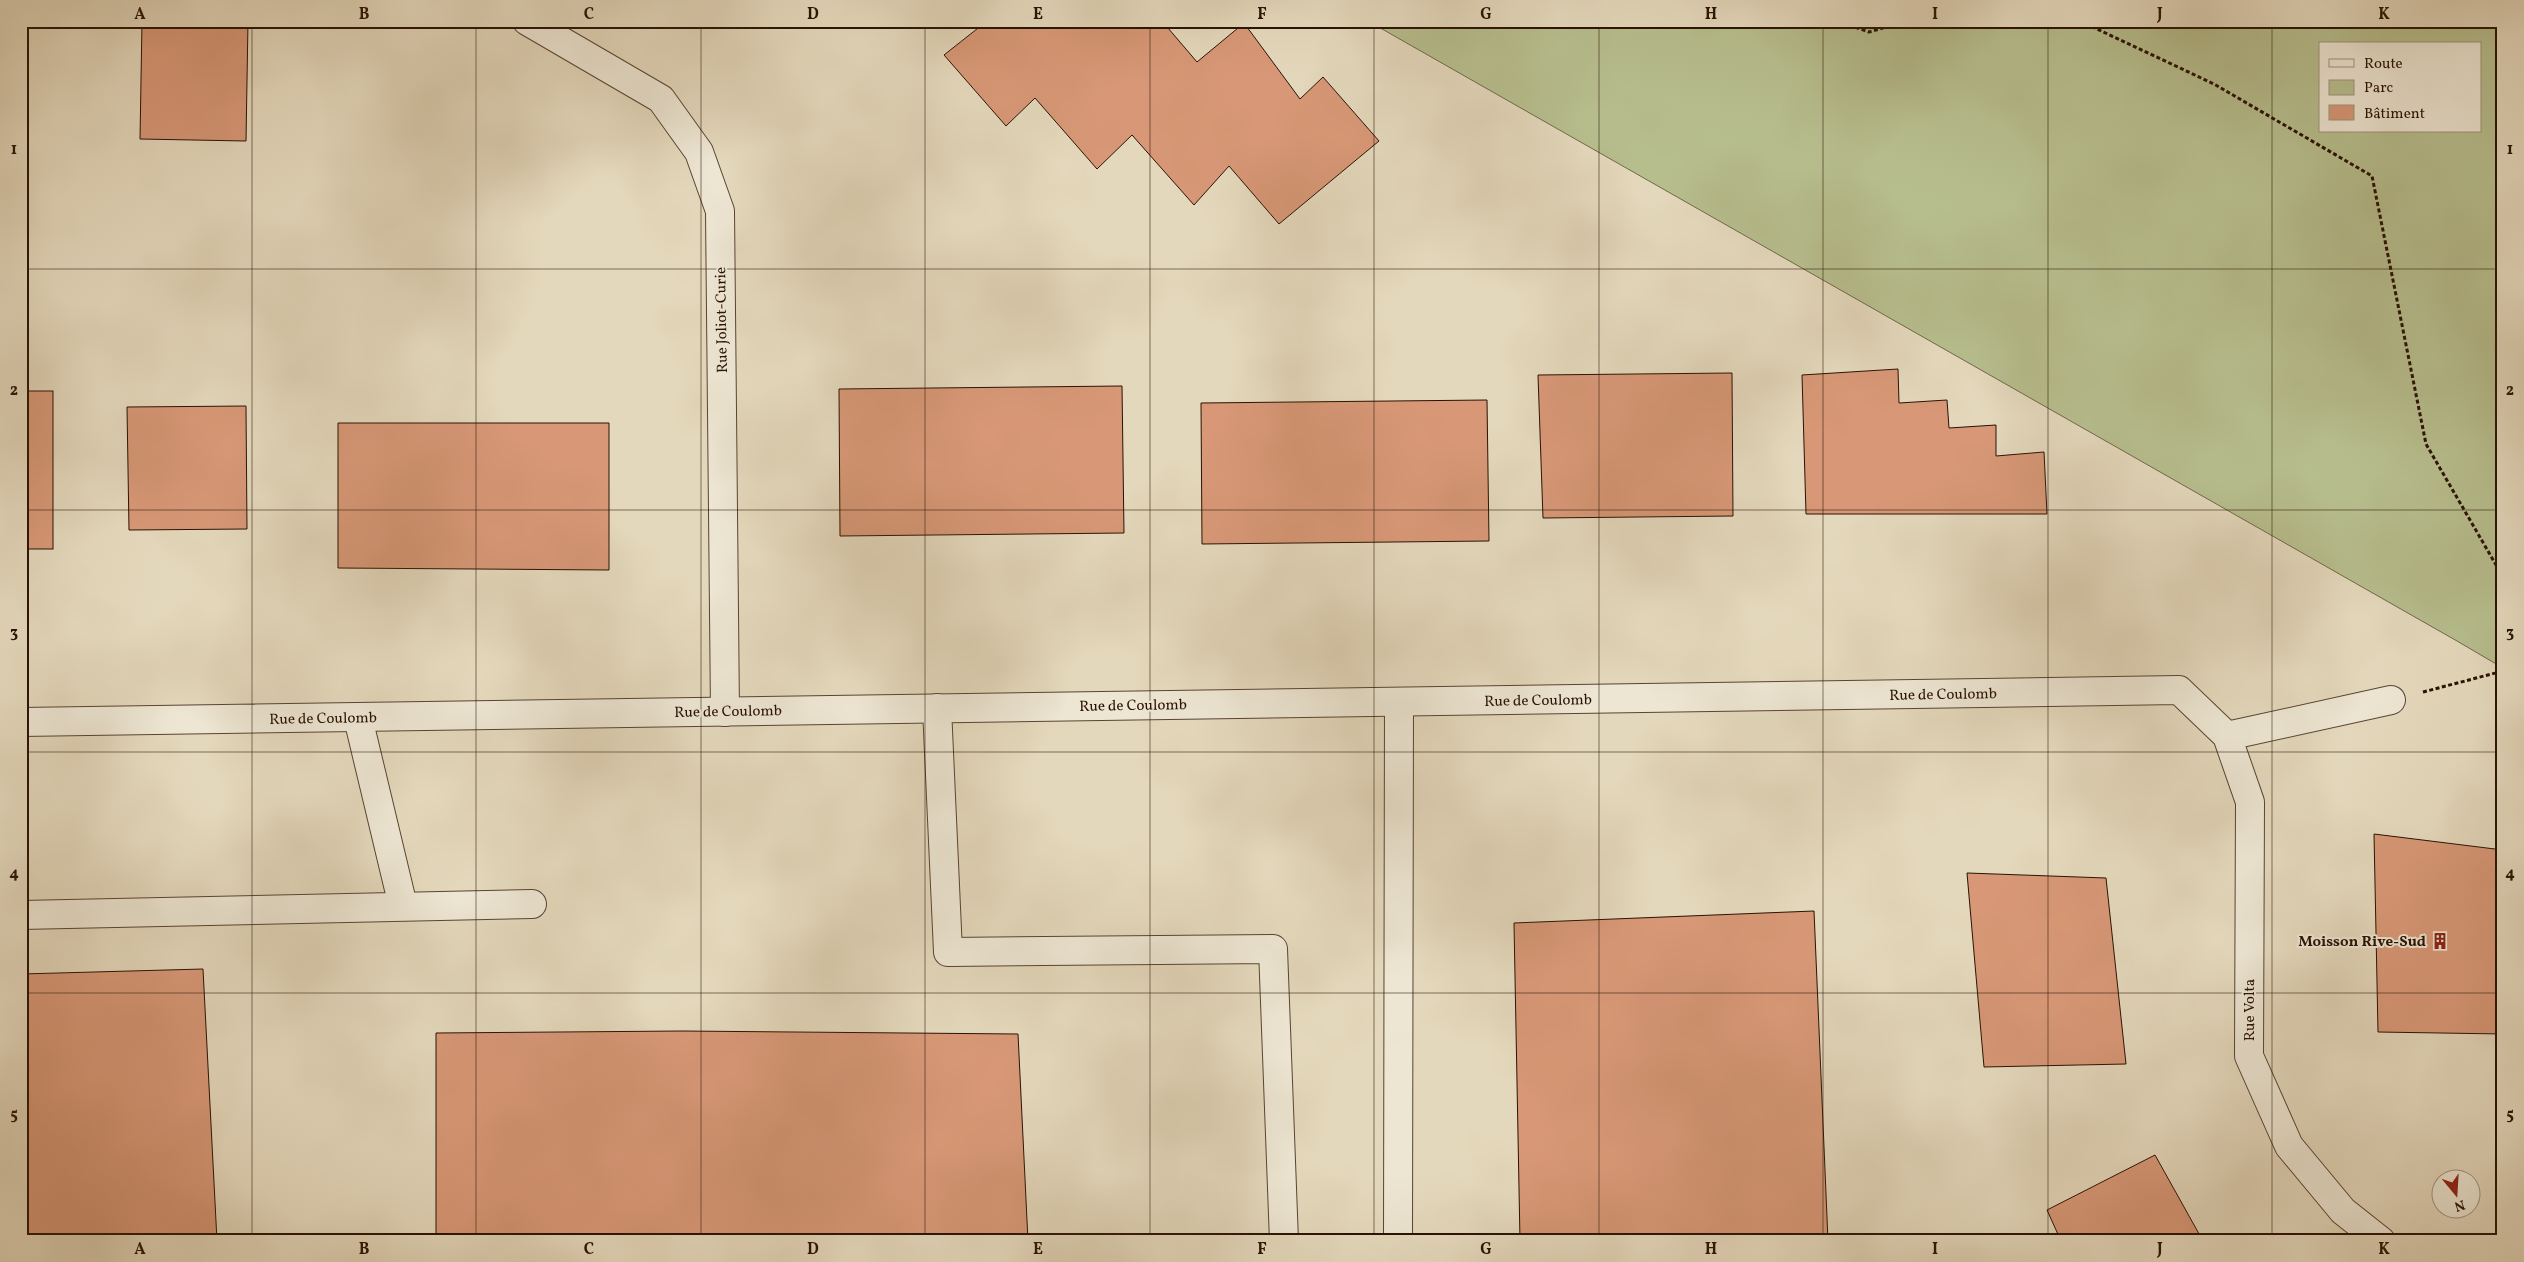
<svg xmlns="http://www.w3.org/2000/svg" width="2524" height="1262" viewBox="0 0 2524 1262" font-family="Vollkorn,serif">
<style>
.green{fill:#b7be8e;stroke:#706849;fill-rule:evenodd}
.building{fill:#d89877;stroke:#291204}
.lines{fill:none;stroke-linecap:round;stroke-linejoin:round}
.minor-casing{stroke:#584432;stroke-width:30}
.path{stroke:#291204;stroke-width:3;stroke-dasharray:4 2.5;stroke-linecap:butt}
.minor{stroke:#ede6d3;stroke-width:28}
.grid{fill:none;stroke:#291204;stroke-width:1;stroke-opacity:0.55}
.labels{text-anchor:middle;stroke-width:4;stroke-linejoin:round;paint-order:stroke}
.street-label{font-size:15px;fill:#291204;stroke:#ede6d3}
.poi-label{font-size:15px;font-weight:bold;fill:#291204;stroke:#ede6d3;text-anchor:end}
.neatline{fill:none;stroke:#291204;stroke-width:2}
.grid-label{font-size:16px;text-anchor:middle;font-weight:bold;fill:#291204}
</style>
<rect width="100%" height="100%" fill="#e4d8bc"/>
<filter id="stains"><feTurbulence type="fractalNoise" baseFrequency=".004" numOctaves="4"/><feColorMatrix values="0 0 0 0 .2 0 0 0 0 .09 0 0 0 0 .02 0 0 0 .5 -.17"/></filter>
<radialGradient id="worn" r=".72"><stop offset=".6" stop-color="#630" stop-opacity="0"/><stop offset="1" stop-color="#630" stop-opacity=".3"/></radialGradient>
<path class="green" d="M1368,21H2503V668L2457,641ZM2320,44H2480V131H2320Z"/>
<g class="building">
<polygon points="142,21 248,21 246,141 140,139"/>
<polygon points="987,21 1103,21 1106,25 1111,21 1162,21 1197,62 1244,23 1300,99 1323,77 1379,141 1279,224 1229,166 1194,205 1132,135 1097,169 1035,98 1006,126 944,55"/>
<polygon points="1898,369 1899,403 1947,400 1949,428 1996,425 1996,456 2044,452 2047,514 1806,514 1802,375"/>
<polygon points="1732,373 1733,516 1543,518 1538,375"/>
<polygon points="1122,386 1124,533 840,536 839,389"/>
<rect x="21" y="391" width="32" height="158"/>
<polygon points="1487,400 1489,541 1202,544 1201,403"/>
<polygon points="246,406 247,529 129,530 127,407"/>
<polygon points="338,423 609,423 609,570 338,568"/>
<polygon points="2374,834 2503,850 2503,1034 2378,1032"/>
<polygon points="1967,873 2106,878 2126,1064 1984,1067"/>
<polygon points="1814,911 1828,1241 1520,1241 1514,923"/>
<polygon points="203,969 217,1241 26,1241 21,1152 21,974"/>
<polygon points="682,1031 1018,1034 1028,1241 436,1241 436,1033"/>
<polygon points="2155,1155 2203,1241 2061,1241 2047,1210"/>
</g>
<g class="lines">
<g class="minor-casing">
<g id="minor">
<polyline points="527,21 661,99 699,152 720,211 725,712"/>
<polyline points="937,708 948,952 1273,949 1284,1241"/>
<polyline points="358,718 403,906"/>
<polyline points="21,722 2179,690 2227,736 2250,802 2249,1056 2289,1146 2343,1211 2381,1241"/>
<polyline points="2227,736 2391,700"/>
<polyline points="21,915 532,904"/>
<polyline points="1398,1241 1399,702"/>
</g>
</g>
<g class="path">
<polyline points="1837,21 1869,32 1907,21"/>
<polyline points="2080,21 2214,84 2372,176 2426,444 2503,577"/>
<polyline points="2423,692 2503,671"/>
</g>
<use href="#minor" class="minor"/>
</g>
<path class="grid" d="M252,21V1241M476,21V1241M701,21V1241M925,21V1241M1150,21V1241M1374,21V1241M1599,21V1241M1823,21V1241M2048,21V1241M2272,21V1241M21,269H2503M21,510H2503M21,752H2503M21,993H2503"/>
<defs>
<g id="building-bare" transform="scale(1.35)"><path d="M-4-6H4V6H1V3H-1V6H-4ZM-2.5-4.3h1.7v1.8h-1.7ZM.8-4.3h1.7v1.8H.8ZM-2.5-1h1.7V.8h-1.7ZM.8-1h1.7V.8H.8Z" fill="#8f2418" stroke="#ede6d3" stroke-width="2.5" paint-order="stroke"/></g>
</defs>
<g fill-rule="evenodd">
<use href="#building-bare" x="2440" y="941"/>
</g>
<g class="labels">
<g class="street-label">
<text transform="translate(721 320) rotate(-91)" y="5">Rue Joliot-Curie</text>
<text transform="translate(1943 694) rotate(-1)" y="5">Rue de Coulomb</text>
<text transform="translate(1538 700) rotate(-1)" y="5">Rue de Coulomb</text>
<text transform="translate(1133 705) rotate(-1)" y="5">Rue de Coulomb</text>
<text transform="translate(728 711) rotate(-1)" y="5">Rue de Coulomb</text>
<text transform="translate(323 718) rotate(-1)" y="5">Rue de Coulomb</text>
<text transform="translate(2249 1010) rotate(-90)" y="5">Rue Volta</text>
</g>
<g class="poi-label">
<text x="2426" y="946">Moisson Rive-Sud</text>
</g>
</g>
<rect width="2524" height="1262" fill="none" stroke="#e4d8bc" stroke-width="55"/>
<rect x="2319" y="42" width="162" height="90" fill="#ede6d3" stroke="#9f9180"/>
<rect x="2329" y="59" width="25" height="8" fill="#ede6d3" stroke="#9f9180"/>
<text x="2364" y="68" font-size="15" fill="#291204">Route</text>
<rect x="2329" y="80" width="25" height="15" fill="#b7be8e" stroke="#9f9180"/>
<text x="2364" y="92" font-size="15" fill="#291204">Parc</text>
<rect x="2329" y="105" width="25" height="15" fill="#d89877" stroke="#9f9180"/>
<text x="2364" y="118" font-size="15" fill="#291204">Bâtiment</text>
<g transform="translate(2456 1194) rotate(162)"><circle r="24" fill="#ede6d3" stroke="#9f9180"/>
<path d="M0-4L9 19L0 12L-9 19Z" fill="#8f2418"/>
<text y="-8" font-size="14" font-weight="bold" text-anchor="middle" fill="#291204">N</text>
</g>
<rect x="28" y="28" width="2468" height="1206" class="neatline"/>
<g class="grid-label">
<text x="140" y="19">A</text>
<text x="364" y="19">B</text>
<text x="589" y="19">C</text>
<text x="813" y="19">D</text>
<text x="1038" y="19">E</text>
<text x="1262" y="19">F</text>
<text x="1486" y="19">G</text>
<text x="1711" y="19">H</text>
<text x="1935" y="19">I</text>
<text x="2160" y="19">J</text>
<text x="2384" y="19">K</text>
<text x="14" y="154">1</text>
<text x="2510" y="154">1</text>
<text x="14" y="395">2</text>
<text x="2510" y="395">2</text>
<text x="14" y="637">3</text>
<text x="2510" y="637">3</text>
<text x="14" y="878">4</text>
<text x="2510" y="878">4</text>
<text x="14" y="1119">5</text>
<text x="2510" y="1119">5</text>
<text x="140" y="1254">A</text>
<text x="364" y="1254">B</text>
<text x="589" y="1254">C</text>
<text x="813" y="1254">D</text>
<text x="1038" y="1254">E</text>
<text x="1262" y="1254">F</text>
<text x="1486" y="1254">G</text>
<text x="1711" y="1254">H</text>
<text x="1935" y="1254">I</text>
<text x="2160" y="1254">J</text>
<text x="2384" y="1254">K</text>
</g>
<rect width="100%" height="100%" filter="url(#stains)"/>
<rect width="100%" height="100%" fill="url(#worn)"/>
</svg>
